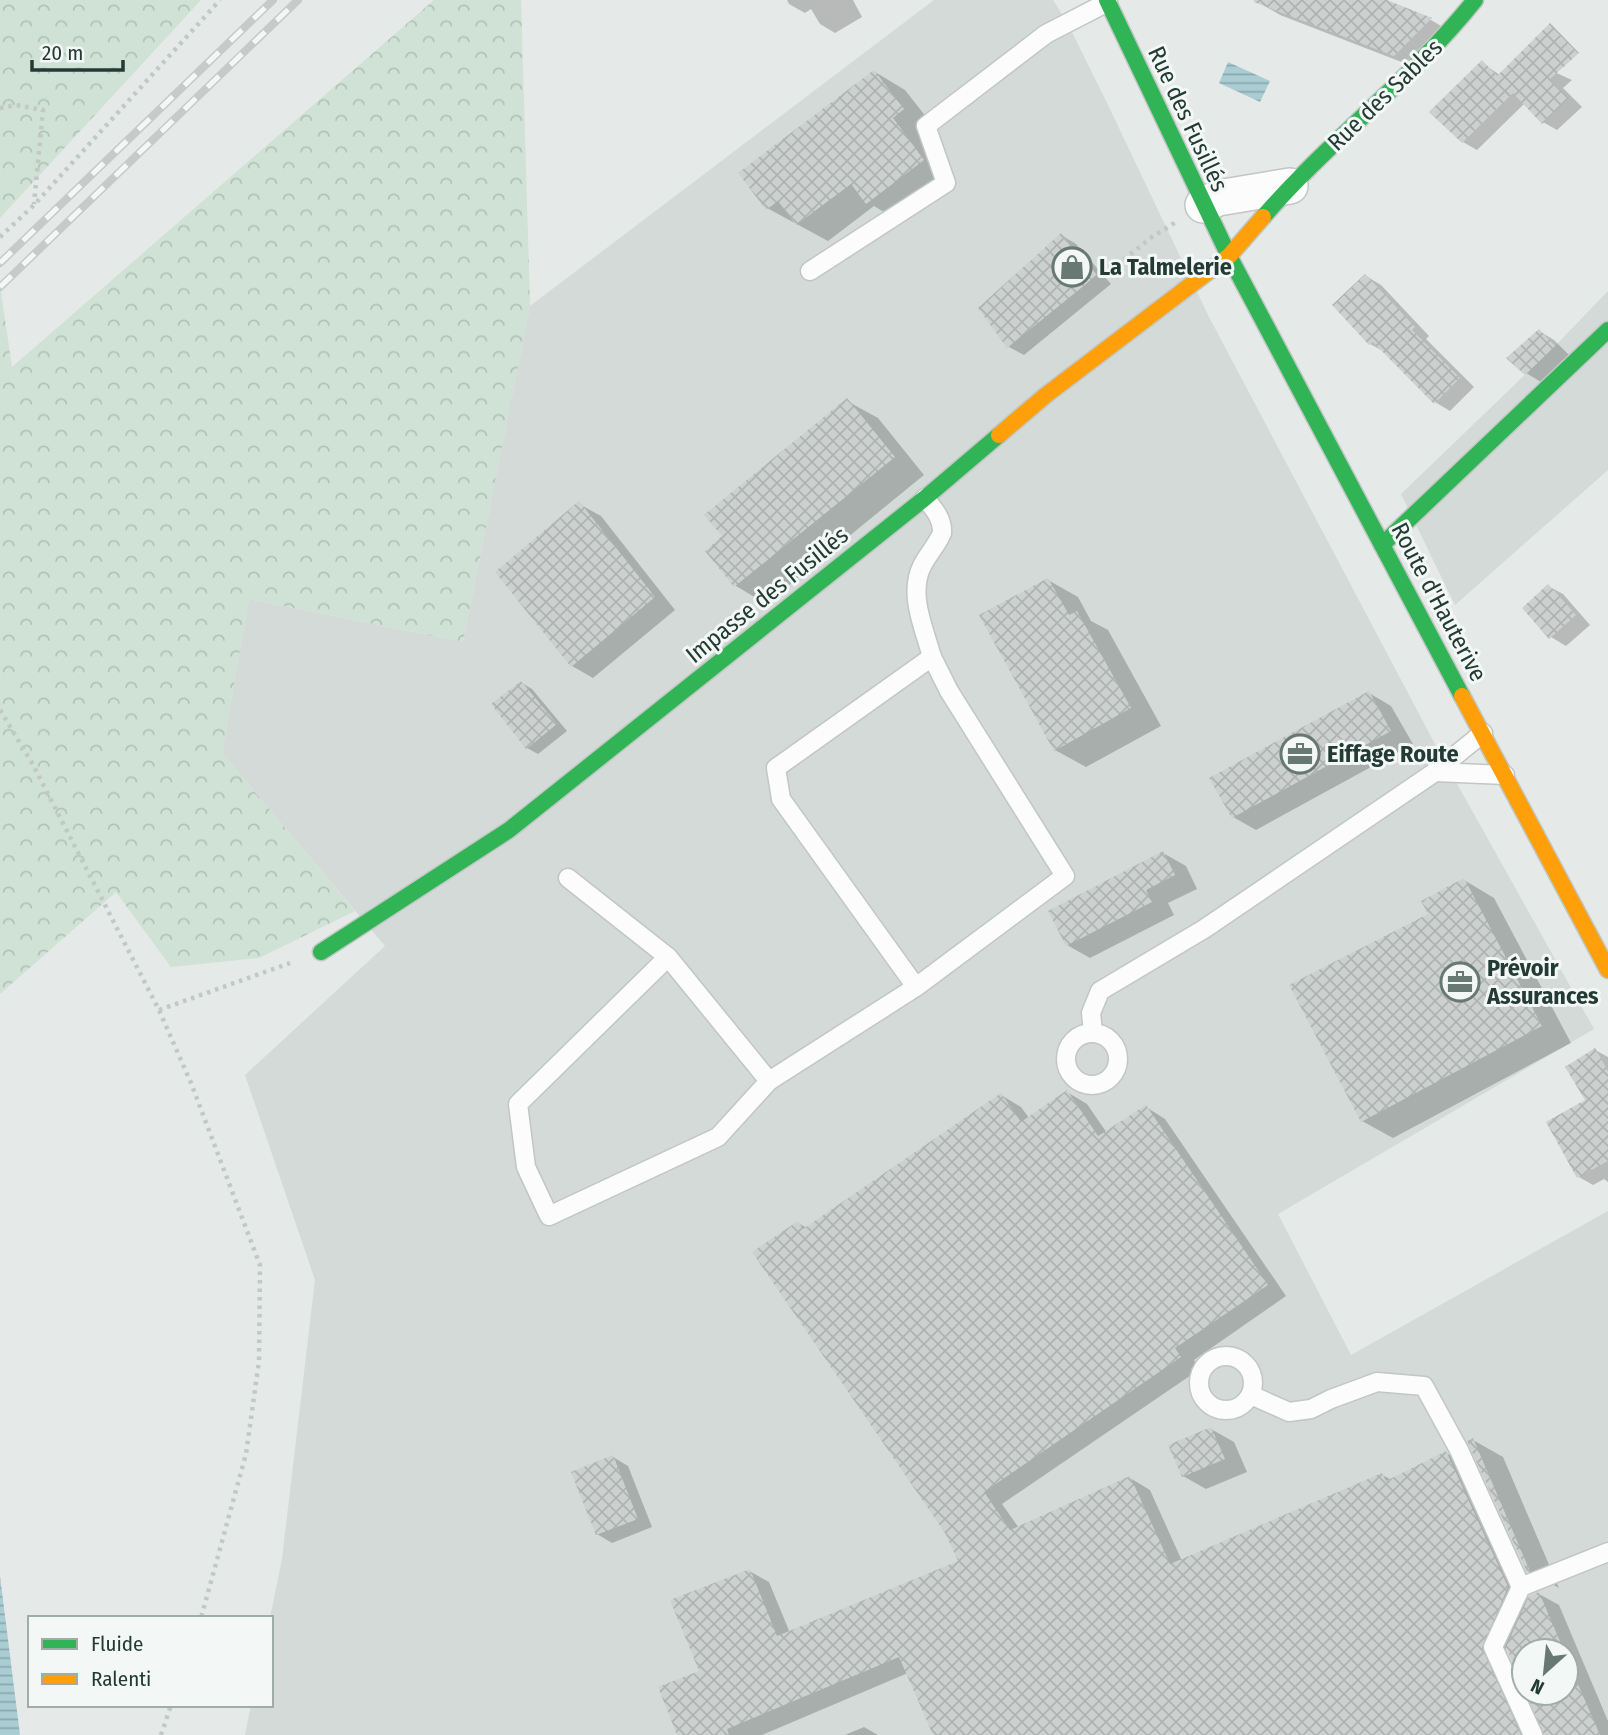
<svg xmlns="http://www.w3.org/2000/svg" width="1608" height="1735" viewBox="0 0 1608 1735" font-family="'Fira Sans Condensed',sans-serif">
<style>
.built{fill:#d3dad7;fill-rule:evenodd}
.forest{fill:url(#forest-crowns)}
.water{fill:url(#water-rules)}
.shadow{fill:#0003}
.building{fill:url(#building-cross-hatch)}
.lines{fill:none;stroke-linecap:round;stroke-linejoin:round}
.lane-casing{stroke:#c2c6c4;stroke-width:21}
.street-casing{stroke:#c2c6c4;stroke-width:38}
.fast-casing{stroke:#c0c7c4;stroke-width:19}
.slow-casing{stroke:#c0c7c4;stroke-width:19}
.path{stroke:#c2c9c5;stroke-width:4.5;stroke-dasharray:3.5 5;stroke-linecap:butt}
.lane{stroke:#fbfcfb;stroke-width:18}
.street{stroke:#fbfcfb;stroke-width:35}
.fast{stroke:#30b455;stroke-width:16}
.slow{stroke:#ff9f0a;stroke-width:16}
.rail-casing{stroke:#c7cac9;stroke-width:8}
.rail{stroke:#f3f8f6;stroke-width:5;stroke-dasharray:16;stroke-linecap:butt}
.labels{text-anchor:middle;stroke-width:6;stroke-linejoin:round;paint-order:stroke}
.street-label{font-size:24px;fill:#243b35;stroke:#f3f8f6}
.poi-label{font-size:24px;font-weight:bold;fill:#243b35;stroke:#f3f8f6;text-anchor:start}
</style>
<defs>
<pattern id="forest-crowns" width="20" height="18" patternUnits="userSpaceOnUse" patternTransform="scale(1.75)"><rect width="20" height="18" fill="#d0e1d5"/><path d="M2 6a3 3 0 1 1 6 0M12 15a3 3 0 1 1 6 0" fill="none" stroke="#b2c2b7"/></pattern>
<pattern id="water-rules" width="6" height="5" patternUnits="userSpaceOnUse" patternTransform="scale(1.75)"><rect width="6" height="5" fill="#aacdd3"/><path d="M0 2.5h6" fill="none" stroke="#8aa8ac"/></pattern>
<pattern id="building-cross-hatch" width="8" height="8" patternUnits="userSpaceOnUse" patternTransform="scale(1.75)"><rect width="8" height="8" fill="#ccd1cf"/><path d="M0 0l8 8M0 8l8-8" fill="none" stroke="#afb4b2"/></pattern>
</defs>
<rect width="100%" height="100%" fill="#e5e9e7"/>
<g class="built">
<path d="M934,0H1053L1067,22L1107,103L1208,315L1436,746L1594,1029L1278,1214L1351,1355L1608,1211V1735H245L251,1705H271L270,1618L282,1559L315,1280L245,1075L385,946L222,753L249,599L463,642L530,306ZM1524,1651H1566V1693H1524Z"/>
<polygon points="1608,291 1608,470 1455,605 1401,494 1555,346"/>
</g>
<g class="forest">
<polygon points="0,0 201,0 0,218"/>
<polygon points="434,0 521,0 530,306 463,642 249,599 222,753 355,911 259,958 171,967 116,892 0,994 0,285 12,367"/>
</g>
<g class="water">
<polygon points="1228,62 1270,81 1260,102 1219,83"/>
<polygon points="0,1576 20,1735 0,1735"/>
</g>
<g class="shadow">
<polygon points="787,0 853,0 862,17 835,33 820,24 811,9 805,13 789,4"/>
<polygon points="1259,0 1381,0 1431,20 1453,33 1417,68 1280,15 1258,2"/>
<polygon points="1519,56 1572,80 1563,88 1582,107 1557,130 1543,122 1525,103 1477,150 1463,142 1482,63 1500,75"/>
<polygon points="875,72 905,90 934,127 922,136 954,178 897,220 874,206 828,241 767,208"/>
<polygon points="1061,235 1076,244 1111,284 1024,355 1009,347 980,308"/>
<polygon points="1366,276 1381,285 1429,336 1426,339 1474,387 1450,411 1435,402 1387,353 1370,344"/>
<polygon points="1539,331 1554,340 1569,355 1541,382 1526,373"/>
<polygon points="847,401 878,418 924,475 766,604 736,586 707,551 725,536"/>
<polygon points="579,504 601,516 675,610 593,678 572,666"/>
<polygon points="1048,580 1078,597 1091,621 1108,630 1161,726 1086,767 1055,750"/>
<polygon points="1548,586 1563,594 1590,625 1566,646 1551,637"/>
<polygon points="522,683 532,689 567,731 538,754 527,748"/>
<polygon points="1369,693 1391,706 1413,744 1256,830 1233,817"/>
<polygon points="1163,853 1186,866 1197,889 1168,903 1174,915 1090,958 1067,945"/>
<polygon points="1464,880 1494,898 1571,1043 1393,1138 1362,1121 1430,914"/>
<polygon points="1595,1050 1608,1057 1608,1182 1604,1179 1593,1185 1579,1177"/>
<polygon points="1067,1092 1087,1104 1107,1133 1146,1107 1165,1119 1286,1296 1194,1360 1200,1369 1002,1504 1019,1528 1130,1478 1150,1490 1182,1561 1382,1475 1392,1480 1446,1453 1466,1464 1529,1601 1539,1594 1559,1605 1608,1721 1608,1735 1545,1735 1528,1693 1566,1693 1566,1651 1524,1651 1524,1684 1507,1646 1501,1660 1534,1735 935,1735 908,1673 762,1735 679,1735 701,1672 749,1571 769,1582 790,1633 960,1562 798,1223 807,1228 1001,1095 1021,1107 1029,1118"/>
<polygon points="1211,1429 1234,1442 1247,1472 1206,1489 1183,1476"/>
<polygon points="1473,1440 1503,1457 1559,1588 1528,1571"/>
<polygon points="613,1457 628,1466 652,1527 612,1543 597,1534"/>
<polygon points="864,1727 878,1735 845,1735"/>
</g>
<g class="building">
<polygon points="1254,0 1387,0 1432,18 1394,56 1254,2"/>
<polygon points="1550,23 1579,53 1550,79 1569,98 1542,124 1513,93 1462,143 1429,112 1482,60 1497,76"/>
<polygon points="874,70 904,109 893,118 924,160 866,204 851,184 796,225 778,201 766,210 738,173"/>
<polygon points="1061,233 1097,275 1007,348 978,308"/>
<polygon points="1365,274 1415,327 1412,330 1460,378 1434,404 1373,342 1369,345 1332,305"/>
<polygon points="1539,329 1555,346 1525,375 1506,358"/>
<polygon points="847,398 895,457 734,587 705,551 722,536 704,515"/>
<polygon points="579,501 655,597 571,667 495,572"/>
<polygon points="1048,578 1069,615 1077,611 1131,708 1054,751 979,615"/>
<polygon points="1548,584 1576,615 1549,639 1522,608"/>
<polygon points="521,681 557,724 526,749 491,704"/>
<polygon points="1369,691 1391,731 1232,818 1209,778"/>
<polygon points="1163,851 1175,875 1146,890 1152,902 1066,946 1048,911"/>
<polygon points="1464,878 1542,1026 1361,1122 1289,985 1428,914 1421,901"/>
<polygon points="1595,1048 1608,1071 1608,1161 1577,1178 1546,1122 1585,1100 1565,1067"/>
<polygon points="1067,1090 1098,1136 1146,1105 1268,1285 1175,1348 1181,1357 984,1492 1010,1530 1130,1476 1170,1564 1382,1473 1386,1481 1446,1451 1508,1587 1482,1648 1521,1735 933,1735 899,1657 727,1729 729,1735 677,1735 658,1687 699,1671 670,1600 750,1569 777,1636 958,1561 945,1533 752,1252 798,1221 803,1229 1001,1093 1021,1122"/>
<polygon points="1211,1427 1225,1459 1182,1477 1168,1445"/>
<polygon points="1473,1438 1530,1571 1527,1572 1467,1441"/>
<polygon points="613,1455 638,1519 596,1535 571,1472"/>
<polygon points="1539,1592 1564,1651 1524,1651 1524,1688 1506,1647 1529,1596"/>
<polygon points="1566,1656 1577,1682 1600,1735 1544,1735 1526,1693 1566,1693"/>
</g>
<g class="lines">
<g class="lane-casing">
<g id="lane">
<polyline points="810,271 946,183 926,126 1046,34 1108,2"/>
<path d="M925,498C934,509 943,519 942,533C937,545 928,554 922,566C908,594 924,628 932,657"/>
<polyline points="1435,772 1505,775"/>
<polyline points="568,878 668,957 769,1081 916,987 1065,876 949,691 932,657 776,768 781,799 916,987"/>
<polyline points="668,957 518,1104 526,1167 549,1216 718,1137 769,1081"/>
<polyline points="1093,1032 1091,1013 1100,991 1204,929 1435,772 1483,733"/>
<circle cx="1092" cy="1059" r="26"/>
<circle cx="1226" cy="1383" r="27"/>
<polyline points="1251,1395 1289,1412 1311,1409 1331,1399 1377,1382 1424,1386 1459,1450 1521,1587"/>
<polyline points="1533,1735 1493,1647 1521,1587 1608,1552"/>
</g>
</g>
<g class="street-casing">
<polyline id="street" points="1203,205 1218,198 1290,186"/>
</g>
<g class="fast-casing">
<g id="fast">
<polyline points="1107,0 1229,256 1462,696"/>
<path d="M1263,217C1330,140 1412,79 1475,0"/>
<polyline points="1382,545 1608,330"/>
<polyline points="321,952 509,830 925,498 999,435"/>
</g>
</g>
<g class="slow-casing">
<g id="slow">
<polyline points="999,435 1046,395 1229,256 1263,217"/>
<polyline points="1462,696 1608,970"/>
</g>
</g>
<g class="path">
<polyline points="0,108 16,105 43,110 34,204"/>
<polyline points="0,237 34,205 220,0"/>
<polyline points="1117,265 1152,237 1176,222"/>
<polyline points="0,710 32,763 159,1010 191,1083 260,1265 259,1361 246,1454 201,1618"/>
<polyline points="159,1010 290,963"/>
<polyline points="161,1735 171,1705"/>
</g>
<use href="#lane" class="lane"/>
<use href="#street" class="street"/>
<use href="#fast" class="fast"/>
<use href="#slow" class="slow"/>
<g class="rail-casing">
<g id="rail">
<polyline points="0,263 273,0"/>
<polyline points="0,287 298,0"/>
</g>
</g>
<use href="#rail" class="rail"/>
</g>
<defs>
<g id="shop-ring" transform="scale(2.0125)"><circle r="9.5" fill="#f3f8f6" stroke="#687873" stroke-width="1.5"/><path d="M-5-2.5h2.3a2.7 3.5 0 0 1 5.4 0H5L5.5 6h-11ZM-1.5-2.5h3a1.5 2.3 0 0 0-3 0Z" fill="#687873"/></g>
<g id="office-ring" transform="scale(2.0125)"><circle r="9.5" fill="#f3f8f6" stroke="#687873" stroke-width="1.5"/><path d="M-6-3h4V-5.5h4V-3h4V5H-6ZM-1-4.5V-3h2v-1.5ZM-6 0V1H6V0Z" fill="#687873"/></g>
</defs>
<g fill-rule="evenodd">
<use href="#shop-ring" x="1072" y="267"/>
<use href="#office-ring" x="1300" y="754"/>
<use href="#office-ring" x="1460" y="982"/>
</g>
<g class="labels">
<g class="street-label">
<text transform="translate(1385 95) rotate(-44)" y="8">Rue des Sables</text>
<text transform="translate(1188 119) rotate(65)" y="8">Rue des Fusillés</text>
<text transform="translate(767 595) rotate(-39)" y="8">Impasse des Fusillés</text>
<text transform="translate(1439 602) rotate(62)" y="8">Route d'Hauterive</text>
</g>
<g class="poi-label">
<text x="1099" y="275">La Talmelerie</text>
<text x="1327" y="762">Eiffage Route</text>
<text x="1487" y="976">Prévoir<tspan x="1487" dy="28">Assurances</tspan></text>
</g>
</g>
<rect x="28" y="1616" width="245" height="91" fill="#f3f8f6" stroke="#a0aca9" stroke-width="2"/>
<rect x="42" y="1639" width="35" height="10" fill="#30b455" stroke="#a0aca9" stroke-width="2"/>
<text x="91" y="1651" font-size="21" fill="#243b35">Fluide</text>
<rect x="42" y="1674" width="35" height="10" fill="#ff9f0a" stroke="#a0aca9" stroke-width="2"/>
<text x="91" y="1686" font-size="21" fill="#243b35">Ralenti</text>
<g transform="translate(1545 1672) rotate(207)"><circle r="33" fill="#f3f8f6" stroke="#a0aca9" stroke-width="2"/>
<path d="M0-5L12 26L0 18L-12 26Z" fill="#687873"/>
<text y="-10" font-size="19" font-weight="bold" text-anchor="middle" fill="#243b35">N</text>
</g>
<path d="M32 60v10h91v-10" fill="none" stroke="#243b35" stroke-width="3.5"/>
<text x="42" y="60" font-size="21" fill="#243b35" stroke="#f3f8f6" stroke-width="5" paint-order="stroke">20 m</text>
</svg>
